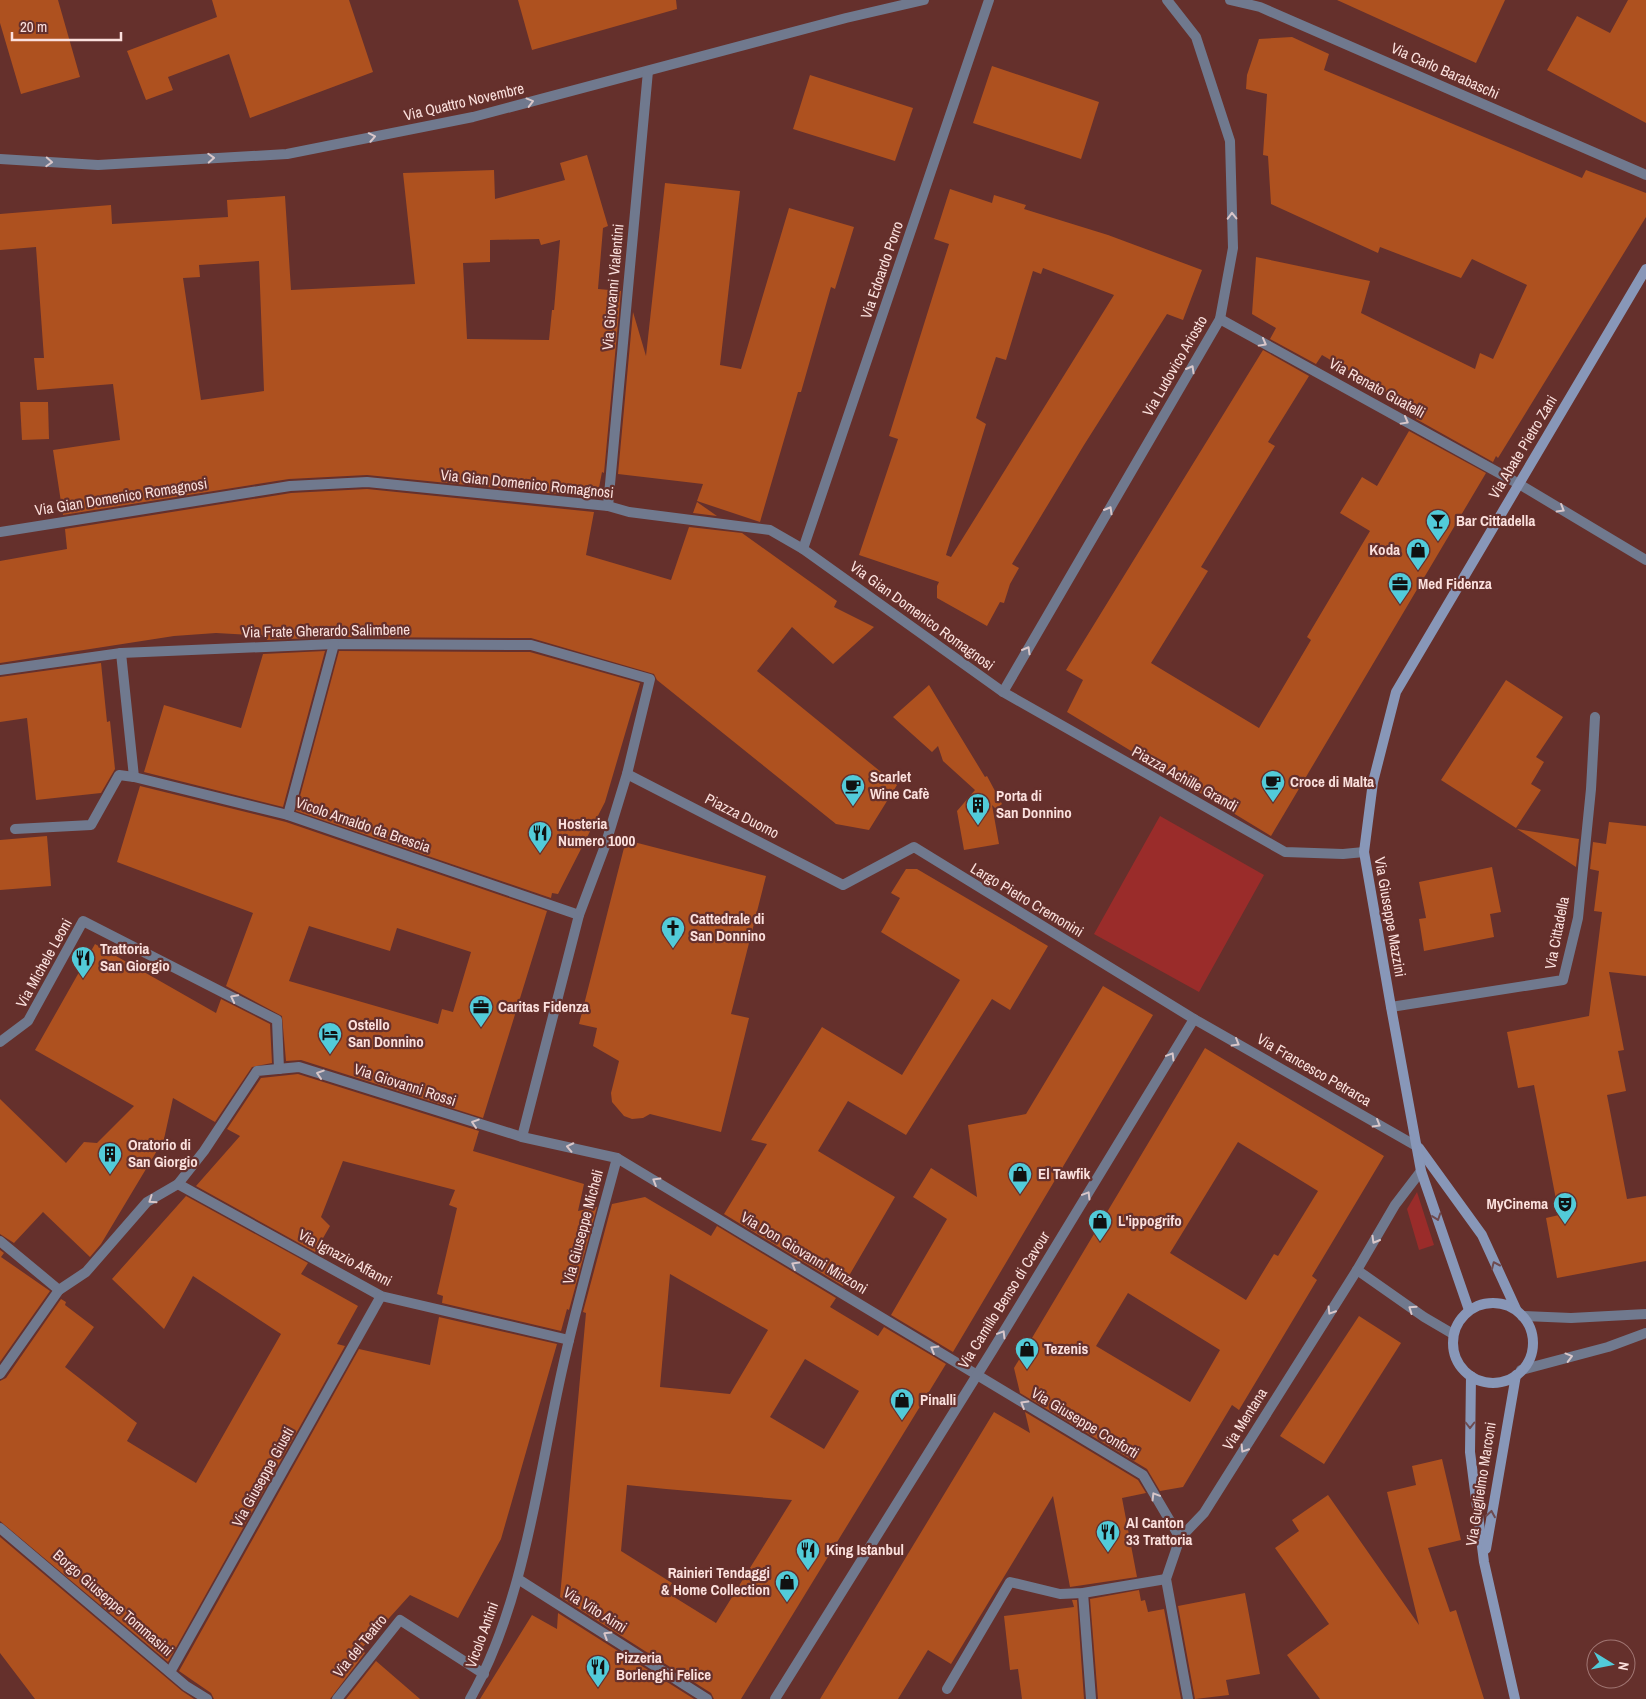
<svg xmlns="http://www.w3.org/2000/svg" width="1646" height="1699" viewBox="0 0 1646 1699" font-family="'Archivo Narrow',sans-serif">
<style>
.green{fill:#9a2c2a}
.building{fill:#ae511f;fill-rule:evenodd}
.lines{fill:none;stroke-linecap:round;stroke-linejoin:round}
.lane{stroke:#70798e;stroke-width:10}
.street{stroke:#70798e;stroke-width:10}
.secondary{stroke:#8897b8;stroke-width:10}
.oneway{stroke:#d8c6c9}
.oneway2{stroke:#6e4a4f}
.labels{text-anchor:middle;stroke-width:4.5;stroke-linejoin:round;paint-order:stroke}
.street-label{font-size:15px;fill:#fbe0dd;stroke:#65302c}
.poi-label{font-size:15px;font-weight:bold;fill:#fbe0dd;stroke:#65302c;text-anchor:start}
</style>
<rect width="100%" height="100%" fill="#65302c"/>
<g class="green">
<polygon points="1160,816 1264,875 1199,992 1094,934"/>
<polygon points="1417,1192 1434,1245 1419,1250 1407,1209"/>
</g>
<g class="building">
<polygon points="0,0 58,0 80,77 21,94 0,23"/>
<polygon points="212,0 349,0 373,72 250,118 229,54 168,77 173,90 146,100 127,51 217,17"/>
<polygon points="518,0 676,0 677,9 532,50"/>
<polygon points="1337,0 1505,0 1476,63"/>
<polygon points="1628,0 1646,0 1646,123 1547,70 1577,16 1610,33"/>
<polygon points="1292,37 1329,54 1324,70 1582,178 1586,170 1646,193 1646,217 1498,458 1496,456 1493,462 1416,419 1420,412 1322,355 1316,364 1270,339 1276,328 1252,314 1256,257 1370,281 1361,313 1475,369 1480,353 1493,359 1527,285 1472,259 1461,278 1380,247 1378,253 1271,204 1268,156 1263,155 1267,94 1246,89 1247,75 1259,39"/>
<polygon points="992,66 1099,102 1081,159 973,123"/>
<polygon points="810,75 913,108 895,161 793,129"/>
<path d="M587,155L608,226L603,228L598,289L621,291L604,473L602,472L597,498L367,475L289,479L63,515L53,450L120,440L113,384L37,390L34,358H44L36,247L0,250V214L111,205L112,224L228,217L227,200L285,196L291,290L415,284L403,173L494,170L495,199L565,180L560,163ZM539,239L541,245L560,240L554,310H552L549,340L467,339L463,263L490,262V240ZM259,261L264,391L201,400L183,278L200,277L199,265Z"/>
<polygon points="665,183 740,191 720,365 741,369 789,208 854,227 835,289 831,287 801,392 798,392 760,522 697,501 703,484 618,474 633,312 646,356"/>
<path d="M950,189L992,203L994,195L1026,205L1024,209L1108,235L1202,270L1183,320L1167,314L1084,445L1012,564L1019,568L1010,584L1004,603L1000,602L987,626L937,598V586L939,582L859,555L898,439L889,436L949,244L934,239ZM1043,268L1114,295L951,557L946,555L986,424L976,418L996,357L1006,360L1033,271L1041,274Z"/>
<polygon points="1263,350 1309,376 1268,442 1275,446 1201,567 1208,571 1151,663 1259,728 1311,640 1307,637 1370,531 1340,513 1362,477 1377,486 1409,431 1486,473 1271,836 1067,712 1083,680 1066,670"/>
<polygon points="20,402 48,402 49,439 22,440"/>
<polygon points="367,489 594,512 586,555 671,580 689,527 742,533 837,601 834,607 874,627 833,664 792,627 757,671 897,785 869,830 836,824 657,680 654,674 531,638 334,637 267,640 268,636 216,633 174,636 0,663 0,561 67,549 65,529 291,493"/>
<polygon points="697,502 717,516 693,513"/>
<polygon points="325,651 283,807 144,772 164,705 241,728 263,654"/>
<polygon points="339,651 530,652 640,683 605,802 558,894 552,893 551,898 296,811"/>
<polygon points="101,663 107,722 110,721 115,769 101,793 36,800 27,718 0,722 0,677"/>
<polygon points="1506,680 1563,717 1536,757 1544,762 1531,784 1541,790 1516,828 1441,780"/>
<polygon points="929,685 985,777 987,776 1002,804 996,809 992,805 999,844 964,850 957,811 975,790 943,761 938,746 932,752 893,717"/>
<path d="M140,786L286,822L547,911L483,1118L301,1060L286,1061L282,1016L226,986L253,913L117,862ZM309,926L390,951L397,928L471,952L453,1012L442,1009L438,1024L289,981Z"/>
<polygon points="1609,822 1646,826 1646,976 1609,972 1624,1050 1618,1051 1626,1091 1607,1095 1627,1199 1646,1196 1646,1261 1557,1278 1546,1218 1559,1215 1534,1085 1518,1088 1507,1032 1589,1016 1602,912 1594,911 1599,871 1590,869 1593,842 1606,844"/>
<polygon points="1517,829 1579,839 1576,867"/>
<polygon points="47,836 51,886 0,890 0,840"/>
<polygon points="626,840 766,876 731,1014 749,1018 721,1132 650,1114 643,1118 632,1119 624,1116 612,1102 611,1093 619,1061 593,1046 597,1028 579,1024"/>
<polygon points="1492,867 1501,912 1490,914 1494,937 1424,951 1419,919 1426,918 1419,882"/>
<polygon points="906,869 917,869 1048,946 1010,1010 992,999 906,1135 848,1101 818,1151 895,1197 843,1286 724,1214 767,1144 751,1140 822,1027 902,1075 960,980 881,932 900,898 891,893"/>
<polygon points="95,944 216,1013 221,999 270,1024 272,1063 252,1067 215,1122 173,1098 164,1139 101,1244 90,1257 43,1212 14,1243 0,1234 0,1099 66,1163 84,1142 97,1143 134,1106 35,1050"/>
<polygon points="1103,986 1153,1015 953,1352 891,1315 947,1219 913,1197 931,1168 977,1197 968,1125 1026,1114"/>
<path d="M1205,1048L1384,1156L1312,1276L1317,1280L1239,1410L1232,1405L1183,1487L1160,1491L1147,1469L1020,1393L1014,1368ZM1238,1142L1318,1191L1278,1256L1274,1254L1246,1300L1170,1253ZM1128,1293L1220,1350L1190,1402L1096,1346Z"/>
<polygon points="298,1074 479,1131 473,1151 584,1184 578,1211 597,1207 569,1310 567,1309 561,1331 442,1303 443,1296 437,1294 457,1208 449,1205 455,1190 343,1161 321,1217 330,1226 315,1252 196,1186 240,1136 227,1129 261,1078"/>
<polygon points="186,1196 308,1263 301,1274 358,1306 337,1344 345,1346 168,1662 0,1521 0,1381 6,1378 61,1299 66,1302 65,1305 94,1327 65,1367 137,1423 127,1441 196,1483 281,1334 193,1276 164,1329 112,1279"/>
<path d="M645,1197L711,1236L717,1226L836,1298L830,1307L878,1336L884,1327L946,1364L741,1699H714L711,1693L560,1597L586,1313L583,1312L612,1204ZM670,1274L768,1330L730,1394L660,1387ZM805,1359L859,1391L824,1449L770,1417ZM627,1485L666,1489L792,1500L716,1623L666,1592L672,1583L621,1551Z"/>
<polygon points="0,1250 4,1253 1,1257 50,1291 0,1362"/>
<polygon points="1359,1316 1401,1343 1324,1464 1280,1436"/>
<polygon points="439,1317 557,1344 501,1539 458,1618 410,1595 361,1649 365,1653 330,1699 214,1699 211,1693 179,1671 359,1349 430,1365"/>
<polygon points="994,1412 1030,1433 1025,1412 1138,1480 1146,1493 1122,1498 1137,1577 1070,1587 1053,1496 951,1664 928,1650 898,1699 820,1699"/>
<polygon points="1442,1459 1461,1540 1428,1548 1450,1612 1456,1610 1484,1699 1320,1699 1287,1655 1329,1624 1275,1548 1299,1531 1292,1520 1328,1495 1419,1625 1387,1492 1416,1485 1412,1466"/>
<polygon points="0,1537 182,1691 194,1699 35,1699 0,1653"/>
<polygon points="1139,1590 1141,1601 1145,1600 1148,1612 1164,1609 1181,1699 1098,1699 1090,1599"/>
<polygon points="1245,1593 1260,1674 1226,1680 1229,1695 1195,1699 1178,1606"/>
<polygon points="1072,1600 1077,1600 1084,1699 1022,1699 1018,1669 1010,1670 1004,1616 1074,1607"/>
<polygon points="558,1613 694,1699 480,1699 532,1615 557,1629"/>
<polygon points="376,1661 420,1699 346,1699"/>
</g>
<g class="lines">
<polyline class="lane" points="1519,484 1646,560"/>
<g class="street">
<polyline points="1230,0 1260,7 1646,175"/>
<polyline points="0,159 98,165 287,154 473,117 846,18 924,0"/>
<polyline points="1220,319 1519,484"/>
<polyline points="608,506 648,71"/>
<polyline points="0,532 290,486 367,482 608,506 629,512 770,530 803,549 1003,692 1285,852 1343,854 1364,852"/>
<polyline points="803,549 989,0"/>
<polyline points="121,653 134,777"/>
<polyline points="0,670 121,653 334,644 531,645 650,679 627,774 605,846 579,915 522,1137"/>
<polyline points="1003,692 1220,319 1233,248 1230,141 1196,37 1167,0"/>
<polyline points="627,774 843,885 914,847 1194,1019 1418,1147"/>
<polyline points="288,815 334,644"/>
<polyline points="15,829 91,825 119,775 134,777 288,815 579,915"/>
<polyline points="1391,1007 1563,980 1578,918 1591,789 1595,717"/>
<polyline points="0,1042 28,1021 83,921 277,1020 279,1069"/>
<polyline points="178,1184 381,1296 569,1340"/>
<polyline points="0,1241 59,1290"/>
<polyline points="1357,1270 1424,1317 1453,1334"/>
<polyline points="1522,1316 1571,1318 1646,1314"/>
<polyline points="1521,1370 1608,1347 1646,1333"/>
<polyline points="0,1374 59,1290 86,1272 147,1202 178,1184 204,1151 257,1071 299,1067 522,1137 617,1158 1143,1475 1180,1538"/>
<polyline points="0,1528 186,1686 207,1699"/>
<polyline points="518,1579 707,1699"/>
<polyline points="1083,1593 1091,1699"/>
<polyline points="170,1672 381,1296"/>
<polyline points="947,1689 1010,1582 1060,1594 1083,1593 1166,1579"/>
<polyline points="337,1699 400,1620 484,1674"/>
<path d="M470,1699C522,1608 537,1486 559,1384C575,1308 597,1233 617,1158"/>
<polyline points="775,1699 992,1351 1194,1019"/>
<polyline points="1188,1699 1166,1579 1180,1538 1204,1513 1357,1270 1395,1205 1421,1171"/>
</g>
<g class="secondary">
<polyline points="1419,1148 1482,1235 1516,1309"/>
<circle cx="1493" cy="1343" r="40"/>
<polyline points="1469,1310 1421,1171 1391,1007 1364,852 1373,782 1396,692 1646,269"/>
<polyline points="1471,1376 1470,1452 1484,1562 1515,1699"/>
<polyline points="1486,1549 1516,1375"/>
</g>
</g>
<defs><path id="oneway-chevron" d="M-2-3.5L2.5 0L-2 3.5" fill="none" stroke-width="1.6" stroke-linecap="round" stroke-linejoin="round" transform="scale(1.25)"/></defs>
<g class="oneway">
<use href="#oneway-chevron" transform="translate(530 102) rotate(-15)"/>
<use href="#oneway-chevron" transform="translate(372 137) rotate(-11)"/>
<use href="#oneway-chevron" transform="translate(211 158) rotate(-3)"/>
<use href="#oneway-chevron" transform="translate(49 162) rotate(3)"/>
<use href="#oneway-chevron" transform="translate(1232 216) rotate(-91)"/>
<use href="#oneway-chevron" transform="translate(1263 343) rotate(29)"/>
<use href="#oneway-chevron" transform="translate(1191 369) rotate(-60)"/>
<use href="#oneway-chevron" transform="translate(1405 421) rotate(29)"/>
<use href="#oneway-chevron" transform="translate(1561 509) rotate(31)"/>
<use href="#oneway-chevron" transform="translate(1109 510) rotate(-60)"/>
<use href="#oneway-chevron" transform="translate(1027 650) rotate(-60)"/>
<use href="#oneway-chevron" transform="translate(234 998) rotate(-153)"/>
<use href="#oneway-chevron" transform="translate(1236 1043) rotate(30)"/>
<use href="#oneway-chevron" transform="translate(1171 1056) rotate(-59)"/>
<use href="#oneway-chevron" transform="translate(320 1074) rotate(-162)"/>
<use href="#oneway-chevron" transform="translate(475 1123) rotate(-162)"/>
<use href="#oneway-chevron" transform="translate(1377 1124) rotate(30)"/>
<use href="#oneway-chevron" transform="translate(570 1147) rotate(-168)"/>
<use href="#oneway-chevron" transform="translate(656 1181) rotate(-149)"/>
<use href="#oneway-chevron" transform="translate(1087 1195) rotate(-59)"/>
<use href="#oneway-chevron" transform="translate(152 1200) rotate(146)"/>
<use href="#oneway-chevron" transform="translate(1375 1240) rotate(120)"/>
<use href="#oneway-chevron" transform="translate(795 1265) rotate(-149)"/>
<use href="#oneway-chevron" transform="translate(1412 1309) rotate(-145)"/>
<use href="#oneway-chevron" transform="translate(1331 1311) rotate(122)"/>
<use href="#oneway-chevron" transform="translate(1002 1334) rotate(-59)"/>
<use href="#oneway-chevron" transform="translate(934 1349) rotate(-149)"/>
<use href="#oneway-chevron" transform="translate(1569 1357) rotate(-15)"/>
<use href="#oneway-chevron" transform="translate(1024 1404) rotate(-149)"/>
<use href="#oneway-chevron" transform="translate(1244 1449) rotate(122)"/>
<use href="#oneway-chevron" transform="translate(1155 1496) rotate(-121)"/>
<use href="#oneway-chevron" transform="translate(607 1635) rotate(-148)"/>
</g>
<g class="oneway2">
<use href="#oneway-chevron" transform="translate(1437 1217) rotate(71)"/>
<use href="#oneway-chevron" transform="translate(1495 1265) rotate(-114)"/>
<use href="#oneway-chevron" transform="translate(1470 1425) rotate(90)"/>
<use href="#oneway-chevron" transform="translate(1491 1514) rotate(-81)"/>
</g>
<defs>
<g id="bar-pin" transform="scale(1.25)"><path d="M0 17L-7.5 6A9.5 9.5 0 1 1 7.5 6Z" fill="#52cbd9" stroke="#65302c"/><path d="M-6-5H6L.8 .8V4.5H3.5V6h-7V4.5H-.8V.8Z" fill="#111"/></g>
<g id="shop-pin" transform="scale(1.25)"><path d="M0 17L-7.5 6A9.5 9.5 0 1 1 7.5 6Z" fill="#52cbd9" stroke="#65302c"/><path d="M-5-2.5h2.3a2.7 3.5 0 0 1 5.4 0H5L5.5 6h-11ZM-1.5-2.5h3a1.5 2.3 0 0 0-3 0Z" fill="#111"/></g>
<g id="office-pin" transform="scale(1.25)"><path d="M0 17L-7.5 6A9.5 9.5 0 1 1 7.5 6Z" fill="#52cbd9" stroke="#65302c"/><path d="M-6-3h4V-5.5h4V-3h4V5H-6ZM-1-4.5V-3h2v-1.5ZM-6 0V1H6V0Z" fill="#111"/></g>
<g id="cafe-pin" transform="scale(1.25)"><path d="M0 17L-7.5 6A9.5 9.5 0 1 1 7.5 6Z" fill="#52cbd9" stroke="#65302c"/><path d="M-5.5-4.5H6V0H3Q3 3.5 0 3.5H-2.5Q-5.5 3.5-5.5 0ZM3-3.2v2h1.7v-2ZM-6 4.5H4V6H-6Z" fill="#111"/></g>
<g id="building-pin" transform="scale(1.25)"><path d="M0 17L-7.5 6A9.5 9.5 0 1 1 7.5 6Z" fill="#52cbd9" stroke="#65302c"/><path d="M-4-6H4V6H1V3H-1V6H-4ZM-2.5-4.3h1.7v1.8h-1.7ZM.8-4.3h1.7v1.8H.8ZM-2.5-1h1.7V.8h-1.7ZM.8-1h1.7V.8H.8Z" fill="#111"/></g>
<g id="restaurant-pin" transform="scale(1.25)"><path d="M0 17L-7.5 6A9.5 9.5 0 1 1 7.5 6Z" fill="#52cbd9" stroke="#65302c"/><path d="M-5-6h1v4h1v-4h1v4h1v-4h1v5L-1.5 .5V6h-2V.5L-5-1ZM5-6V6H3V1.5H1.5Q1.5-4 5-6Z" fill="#111"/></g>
<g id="church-pin" transform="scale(1.25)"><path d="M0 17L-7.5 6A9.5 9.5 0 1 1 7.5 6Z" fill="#52cbd9" stroke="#65302c"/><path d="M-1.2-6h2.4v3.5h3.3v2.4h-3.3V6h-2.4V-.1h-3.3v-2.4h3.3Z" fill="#111"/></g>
<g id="hotel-pin" transform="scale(1.25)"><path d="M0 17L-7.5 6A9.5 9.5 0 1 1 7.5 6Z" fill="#52cbd9" stroke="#65302c"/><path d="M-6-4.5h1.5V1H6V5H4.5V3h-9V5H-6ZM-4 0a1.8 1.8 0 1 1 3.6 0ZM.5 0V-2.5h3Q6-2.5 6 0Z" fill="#111"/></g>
<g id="theatre-pin" transform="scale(1.25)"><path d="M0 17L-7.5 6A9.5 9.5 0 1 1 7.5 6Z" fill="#52cbd9" stroke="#65302c"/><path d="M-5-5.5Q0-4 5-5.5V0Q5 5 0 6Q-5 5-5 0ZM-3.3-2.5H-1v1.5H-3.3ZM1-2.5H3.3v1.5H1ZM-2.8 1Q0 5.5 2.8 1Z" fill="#111"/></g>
</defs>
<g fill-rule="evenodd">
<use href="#bar-pin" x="1438" y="521"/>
<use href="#shop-pin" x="1418" y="550"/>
<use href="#office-pin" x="1400" y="584"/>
<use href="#cafe-pin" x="1273" y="782"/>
<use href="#cafe-pin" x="853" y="786"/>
<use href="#building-pin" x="978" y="805"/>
<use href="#restaurant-pin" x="540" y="833"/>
<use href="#church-pin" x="673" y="928"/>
<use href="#restaurant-pin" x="83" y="958"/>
<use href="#office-pin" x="481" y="1007"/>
<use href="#hotel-pin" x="330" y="1034"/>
<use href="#building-pin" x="110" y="1154"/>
<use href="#shop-pin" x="1020" y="1174"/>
<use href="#theatre-pin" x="1565" y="1204"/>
<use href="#shop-pin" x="1100" y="1221"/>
<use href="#shop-pin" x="1027" y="1349"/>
<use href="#shop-pin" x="902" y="1400"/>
<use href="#restaurant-pin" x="1108" y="1532"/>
<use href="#restaurant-pin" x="808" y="1550"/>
<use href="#shop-pin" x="787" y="1582"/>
<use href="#restaurant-pin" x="598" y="1667"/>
</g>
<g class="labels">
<g class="street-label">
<text transform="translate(1445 71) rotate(24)" y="5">Via Carlo Barabaschi</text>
<text transform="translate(464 102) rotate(-13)" y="5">Via Quattro Novembre</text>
<text transform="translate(882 270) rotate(-71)" y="5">Via Edoardo Porro</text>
<text transform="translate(613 287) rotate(-85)" y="5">Via Giovanni Vialentini</text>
<text transform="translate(1175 366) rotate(-60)" y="5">Via Ludovico Ariosto</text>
<text transform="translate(1377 388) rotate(29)" y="5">Via Renato Guatelli</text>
<text transform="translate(1523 447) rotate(-59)" y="5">Via Abate Pietro Zani</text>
<text transform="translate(527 484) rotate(6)" y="5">Via Gian Domenico Romagnosi</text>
<text transform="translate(121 497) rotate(-9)" y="5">Via Gian Domenico Romagnosi</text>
<text transform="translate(922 616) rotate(36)" y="5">Via Gian Domenico Romagnosi</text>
<text transform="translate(326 631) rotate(-1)" y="5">Via Frate Gherardo Salimbene</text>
<text transform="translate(1185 779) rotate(29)" y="5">Piazza Achille Grandi</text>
<text transform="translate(742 816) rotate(27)" y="5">Piazza Duomo</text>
<text transform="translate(363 825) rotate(19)" y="5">Vicolo Arnaldo da Brescia</text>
<text transform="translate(1027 900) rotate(31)" y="5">Largo Pietro Cremonini</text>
<text transform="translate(1390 917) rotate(80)" y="5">Via Giuseppe Mazzini</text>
<text transform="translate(1557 933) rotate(-79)" y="5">Via Cittadella</text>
<text transform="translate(44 963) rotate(-61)" y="5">Via Michele Leoni</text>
<text transform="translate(1314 1070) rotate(30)" y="5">Via Francesco Petrarca</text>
<text transform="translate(405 1085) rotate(18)" y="5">Via Giovanni Rossi</text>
<text transform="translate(583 1227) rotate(-75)" y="5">Via Giuseppe Micheli</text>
<text transform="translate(804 1253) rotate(31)" y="5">Via Don Giovanni Minzoni</text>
<text transform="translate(345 1258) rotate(28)" y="5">Via Ignazio Affanni</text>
<text transform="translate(1004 1300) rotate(-58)" y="5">Via Camillo Benso di Cavour</text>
<text transform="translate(1245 1419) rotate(-58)" y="5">Via Mentana</text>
<text transform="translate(1085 1423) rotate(31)" y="5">Via Giuseppe Conforti</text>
<text transform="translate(263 1477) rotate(-61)" y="5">Via Giuseppe Giusti</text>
<text transform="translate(1481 1484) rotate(-81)" y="5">Via Guglielmo Marconi</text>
<text transform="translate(113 1603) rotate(41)" y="5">Borgo Giuseppe Tommasini</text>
<text transform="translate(595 1610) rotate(32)" y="5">Via Vito Aimi</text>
<text transform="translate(482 1635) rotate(-70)" y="5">Vicolo Antini</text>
<text transform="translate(360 1646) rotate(-51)" y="5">Via del Teatro</text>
</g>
<g class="poi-label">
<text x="1456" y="526">Bar Cittadella</text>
<text x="1400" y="555" text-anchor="end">Koda</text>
<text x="1418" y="589">Med Fidenza</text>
<text x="870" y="782">Scarlet<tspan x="870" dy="17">Wine Cafè</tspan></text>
<text x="1290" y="787">Croce di Malta</text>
<text x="996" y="801">Porta di<tspan x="996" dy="17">San Donnino</tspan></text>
<text x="558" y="829">Hosteria<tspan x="558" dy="17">Numero 1000</tspan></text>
<text x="690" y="924">Cattedrale di<tspan x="690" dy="17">San Donnino</tspan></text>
<text x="100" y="954">Trattoria<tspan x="100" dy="17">San Giorgio</tspan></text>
<text x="498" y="1012">Caritas Fidenza</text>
<text x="348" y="1030">Ostello<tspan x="348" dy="17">San Donnino</tspan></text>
<text x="128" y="1150">Oratorio di<tspan x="128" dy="17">San Giorgio</tspan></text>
<text x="1038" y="1179">El Tawfik</text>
<text x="1548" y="1209" text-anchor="end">MyCinema</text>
<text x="1118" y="1226">L'ippogrifo</text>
<text x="1044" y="1354">Tezenis</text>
<text x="920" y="1405">Pinalli</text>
<text x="1126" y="1528">Al Canton<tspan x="1126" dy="17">33 Trattoria</tspan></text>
<text x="826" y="1555">King Istanbul</text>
<text x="770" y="1578" text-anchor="end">Rainieri Tendaggi<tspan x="770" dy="17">&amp; Home Collection</tspan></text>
<text x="616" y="1663">Pizzeria<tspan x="616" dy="17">Borlenghi Felice</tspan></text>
</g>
</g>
<g transform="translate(1611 1664) rotate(100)"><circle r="24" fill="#65302c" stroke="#a17673"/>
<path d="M0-4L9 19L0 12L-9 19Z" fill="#52cbd9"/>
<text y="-8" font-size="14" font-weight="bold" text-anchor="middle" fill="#fbe0dd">N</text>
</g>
<path d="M12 32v8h109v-8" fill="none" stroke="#fbe0dd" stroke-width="2.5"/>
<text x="20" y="32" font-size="15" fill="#fbe0dd" stroke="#65302c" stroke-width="4" paint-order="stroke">20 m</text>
</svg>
